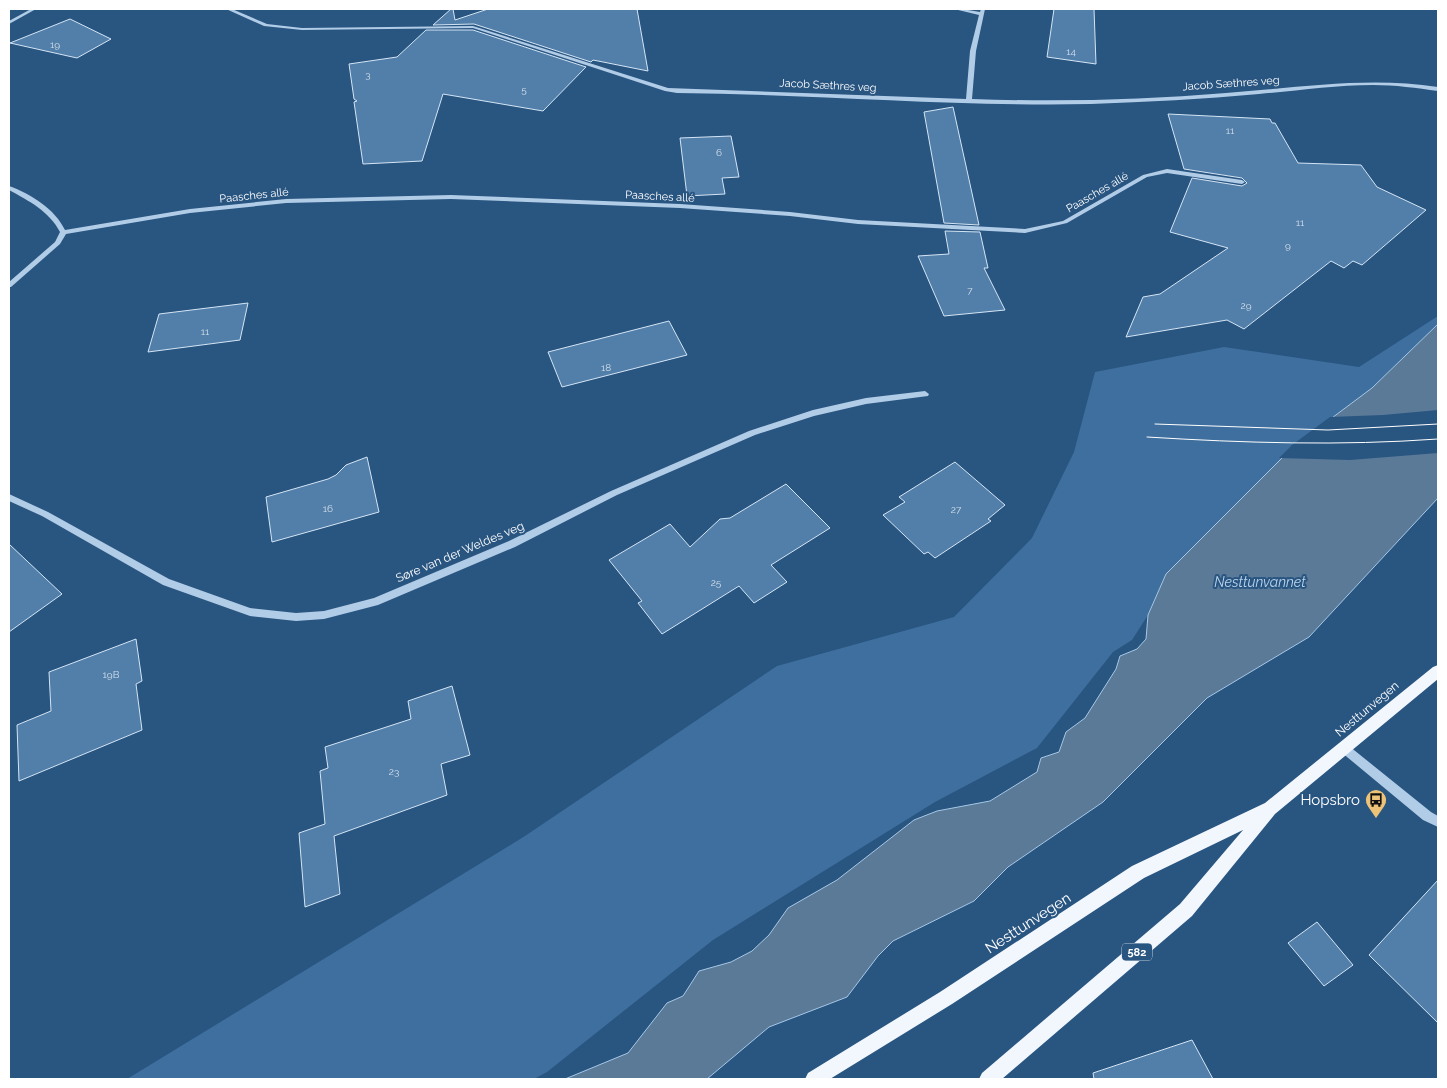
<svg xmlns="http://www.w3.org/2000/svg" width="1447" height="1088" viewBox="0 0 1447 1088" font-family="Raleway,sans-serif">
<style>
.green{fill:#3e6f9e}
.water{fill:#5b7a98;stroke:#a6c8e6}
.pier{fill:#295581}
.building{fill:#527fa9;stroke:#d4e5f5}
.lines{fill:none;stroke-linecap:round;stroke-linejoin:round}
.minor{fill:#b1cce6;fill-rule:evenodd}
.major{fill:#f2f7fd;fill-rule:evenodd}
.tram{stroke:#fff;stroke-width:1}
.labels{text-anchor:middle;stroke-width:4;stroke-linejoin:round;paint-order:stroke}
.number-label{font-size:10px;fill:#d4dfea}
.far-street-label{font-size:11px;fill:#fff;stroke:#295581}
.shield{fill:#295581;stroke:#bfccd9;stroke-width:1}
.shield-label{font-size:11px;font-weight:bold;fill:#fff}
.street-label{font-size:12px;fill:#fff;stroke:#295581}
.water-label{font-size:14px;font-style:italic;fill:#bdd6ed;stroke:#295581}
.near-poi-label{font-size:15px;fill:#fff;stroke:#295581;text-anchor:end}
.near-street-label{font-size:15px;fill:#fff;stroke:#295581}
</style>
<rect width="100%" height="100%" fill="#295581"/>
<polygon class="green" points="1438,316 1438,324 1372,388 1293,447 1166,574 1148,615 1132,640 1113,652 1037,748 935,802 713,940 547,1072 534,1079 127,1079 525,836 777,666 954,617 1032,538 1074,452 1095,372 1224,347 1359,367"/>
<polygon class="water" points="1438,324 1438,498 1309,637 1207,698 1103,802 1008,867 974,901 893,941 878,956 847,997 769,1027 707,1079 565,1079 628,1053 667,1003 683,996 699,971 731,962 752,951 769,935 788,908 837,880 914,820 937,811 990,801 1037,772 1041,758 1059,752 1066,732 1085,718 1116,669 1120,656 1137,649 1146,639 1148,615 1166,574 1293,447 1372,388"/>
<polygon class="pier" points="1438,410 1438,453 1350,460 1279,458 1292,445 1330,417 1383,415"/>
<g class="building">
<polygon points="451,9 453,9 455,20 488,9 637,9 648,71 593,60 591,62 474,24 433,25"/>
<polygon points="1054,9 1094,9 1096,64 1047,57"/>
<polygon points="70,19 111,39 77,58 10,43"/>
<polygon points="426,30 473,30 586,67 543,111 443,94 422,161 363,164 354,102 357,101 354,99 349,64 397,57"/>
<polygon points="953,107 979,225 944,223 924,112"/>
<polygon points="1168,114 1270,119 1272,123 1275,123 1298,163 1361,165 1377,187 1426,210 1362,265 1353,261 1344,268 1331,261 1244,329 1227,320 1126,337 1143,297 1160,294 1228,248 1170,232 1192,178 1242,186 1247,183 1242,178 1184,169"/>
<polygon points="731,136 739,177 722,178 725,194 687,196 680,138"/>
<polygon points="945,231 980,232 988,268 984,268 1005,310 944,316 918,256 949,254"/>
<polygon points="248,303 240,340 148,352 159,314"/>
<polygon points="669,321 687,355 562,387 548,352"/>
<polygon points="367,457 379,512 272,542 266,497 328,479 336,475 346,465"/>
<polygon points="955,462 1005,505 988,519 991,521 935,558 928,552 924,554 883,515 905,502 899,497"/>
<polygon points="786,484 830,528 771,565 787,582 754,603 739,586 662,634 638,603 642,601 609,560 670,524 690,547 720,519 730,518"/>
<polygon points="9,544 62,594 9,632"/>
<polygon points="136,639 142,681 136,684 142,730 19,781 17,725 51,711 49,672"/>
<polygon points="452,686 470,755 441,764 447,795 334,836 340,894 305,907 299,833 325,824 320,771 328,768 325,747 411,719 408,701"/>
<polygon points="1438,880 1438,1023 1369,955"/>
<polygon points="1317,922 1353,965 1324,986 1288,943"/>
<polygon points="1192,1040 1213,1079 1094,1079 1093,1073"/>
</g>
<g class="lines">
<g class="minor">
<polygon points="31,9 36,9 9,24 9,21"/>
<path d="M226,9H232L267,24L302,28L473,26L668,88L966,99L970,51L979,15L954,9H962L980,12L981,9H985L976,51L972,99C1057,102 1142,100 1226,93C1297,88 1367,76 1438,87V91C1417,88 1395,85 1373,85C1335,85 1297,91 1259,94C1203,99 1147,102 1091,104C953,107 815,94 677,93L665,91L473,28L302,30L264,26Z"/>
<path d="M1167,169L1242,180L1245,182L1242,184L1167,173L1147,177L1067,223L1025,233L858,224L790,216L680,208L451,199L286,203L190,213L66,234L60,244L11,287H9V282L55,242L60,232C49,211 29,201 9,190V186C31,194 55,209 65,230L190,209L286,199L451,195L680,204L790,212L858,220L1025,229L1063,221L1143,175Z"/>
<polygon points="925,391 929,394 928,396 866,404 814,416 755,435 617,495 515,547 378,605 324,619 296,621 250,616 163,585 42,516 9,501 9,494 48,512 169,579 250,608 296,613 324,611 374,598 509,541 611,491 749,431 813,410 866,398"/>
<polygon points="1345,744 1349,746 1431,812 1438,816 1438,827 1423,820 1341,752 1340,749 1341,746"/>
</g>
<polygon class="major" points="1438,665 1438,679 1275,814 1192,916 1002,1079 979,1079 982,1073 1180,904 1243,830 1144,878 952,1004 830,1079 805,1079 808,1073 940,992 1132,866 1265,803 1433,667"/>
<g class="tram">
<polyline points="1155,424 1328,430 1438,424"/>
<path d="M1147,437C1244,443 1341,446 1438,439"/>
</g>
</g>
<defs>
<g id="bus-pin" transform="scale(1.125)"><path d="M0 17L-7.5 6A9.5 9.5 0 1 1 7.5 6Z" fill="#edc378" stroke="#295581"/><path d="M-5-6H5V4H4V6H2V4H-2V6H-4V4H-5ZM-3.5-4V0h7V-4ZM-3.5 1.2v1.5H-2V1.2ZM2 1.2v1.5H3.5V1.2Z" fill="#111"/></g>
</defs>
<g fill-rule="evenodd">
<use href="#bus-pin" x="1376" y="800"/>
</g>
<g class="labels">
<g class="number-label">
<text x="55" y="48">19</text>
<text x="1071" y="55">14</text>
<text x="368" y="78">3</text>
<text x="524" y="93">5</text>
<text x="1230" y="134">11</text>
<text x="719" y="156">6</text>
<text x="1300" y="226">11</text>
<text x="1288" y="249">9</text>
<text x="970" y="294">7</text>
<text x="1246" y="309">29</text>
<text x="205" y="335">11</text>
<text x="606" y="371">18</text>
<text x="328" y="512">16</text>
<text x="956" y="513">27</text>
<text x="716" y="586">25</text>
<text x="111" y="678">19B</text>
<text x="394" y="775">23</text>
</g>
<g class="far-street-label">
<text transform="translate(1231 83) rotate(-4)" y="4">Jacob Sæthres veg</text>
<text transform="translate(828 85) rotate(3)" y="4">Jacob Sæthres veg</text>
<text transform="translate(1097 192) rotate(-30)" y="4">Paasches allé</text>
<text transform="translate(254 195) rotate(-6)" y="4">Paasches allé</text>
<text transform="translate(660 196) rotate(3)" y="4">Paasches allé</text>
</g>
<rect class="shield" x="1122" y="943.5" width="30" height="17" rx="4"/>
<g class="shield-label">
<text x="1137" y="956">582</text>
</g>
<g class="street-label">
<text transform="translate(460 552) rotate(-23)" y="4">Søre van der Weldes veg</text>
<text transform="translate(1367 709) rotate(-40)" y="4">Nesttunvegen</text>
</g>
<g class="water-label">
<text x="1260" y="587">Nesttunvannet</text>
</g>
<g class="near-poi-label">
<text x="1360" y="805">Hopsbro</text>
</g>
<g class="near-street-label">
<text transform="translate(1028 923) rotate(-33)" y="5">Nesttunvegen</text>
</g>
</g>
<rect width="1447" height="1088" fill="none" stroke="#ffffff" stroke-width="20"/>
</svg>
